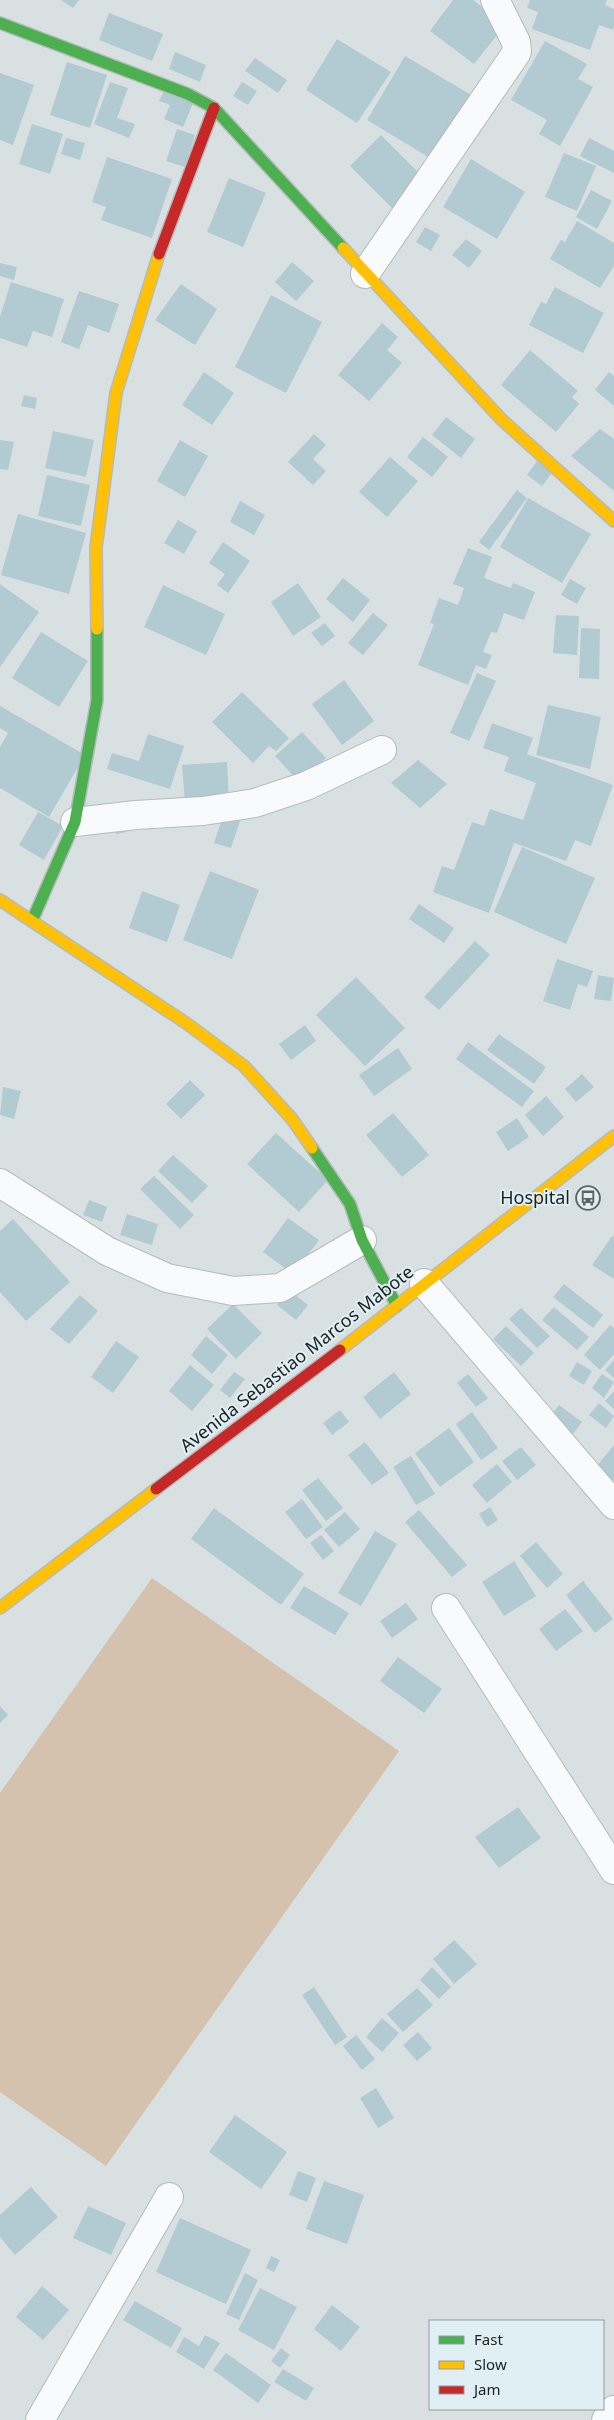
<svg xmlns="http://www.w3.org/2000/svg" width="614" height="2420" viewBox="0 0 614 2420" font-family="'Noto Sans',sans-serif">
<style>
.park{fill:#d4c2ae}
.building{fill:#b2cbd2}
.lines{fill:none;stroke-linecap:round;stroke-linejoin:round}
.street-casing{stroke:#b5bbbd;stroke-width:30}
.fast-casing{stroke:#b5bbbd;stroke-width:14}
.slow-casing{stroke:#b5bbbd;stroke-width:14}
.jam-casing{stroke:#b5bbbd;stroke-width:14}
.street{stroke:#f9fafb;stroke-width:28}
.fast{stroke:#4caf50;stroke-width:11}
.slow{stroke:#ffc107;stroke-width:11}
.jam{stroke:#c62828;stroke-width:11}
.labels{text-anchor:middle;stroke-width:4;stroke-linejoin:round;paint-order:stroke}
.poi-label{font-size:18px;fill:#1b2022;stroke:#e0eff4;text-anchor:end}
.street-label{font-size:18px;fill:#1b2022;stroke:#e0eff4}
</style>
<rect width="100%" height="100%" fill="#d8e0e2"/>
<polygon class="park" points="152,1578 399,1751 106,2166 0,2092 0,1793"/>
<g class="building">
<polygon points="61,0 79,0 73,8"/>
<polygon points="453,0 473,0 505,25 474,64 430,31"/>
<polygon points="530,0 607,0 605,5 614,9 614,26 613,30 599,25 590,50 532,29 538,12 527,8"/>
<polygon points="109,13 163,34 152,61 99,40"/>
<polygon points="337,39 391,72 357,123 306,90"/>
<polygon points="545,41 587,64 578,79 593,87 560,146 539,134 547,120 511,100"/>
<polygon points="175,52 206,65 200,82 169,69"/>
<polygon points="405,56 473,96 435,161 367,120"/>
<polygon points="255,58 287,80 278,93 245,71"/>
<polygon points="67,62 107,75 90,128 50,115"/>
<polygon points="0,73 34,85 13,145 0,140"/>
<polygon points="110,82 128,88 117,118 135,124 129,138 94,124"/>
<polygon points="242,82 257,91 248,105 233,96"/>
<polygon points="165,89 194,101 183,127 164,119 170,105 159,101"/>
<polygon points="32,124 63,134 50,174 19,164"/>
<polygon points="177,129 195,135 185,167 166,161"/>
<polygon points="381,135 427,181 396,212 350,166"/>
<polygon points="66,138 85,143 80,160 61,154"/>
<polygon points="589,138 614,151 614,173 580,156"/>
<polygon points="564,153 596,166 577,211 545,197"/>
<polygon points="107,157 172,179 152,238 101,220 106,207 92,202"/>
<polygon points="471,159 525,192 497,239 443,207"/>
<polygon points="229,178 266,193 243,247 207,232"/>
<polygon points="591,190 612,201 597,229 576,217"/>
<polygon points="577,221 614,243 614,266 600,288 550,259 561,240 565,242"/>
<polygon points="425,227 440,235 431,251 416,242"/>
<polygon points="466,239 482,251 469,268 452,255"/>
<polygon points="292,262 314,281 296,301 275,282"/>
<polygon points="0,263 17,267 14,280 0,276"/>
<polygon points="11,282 64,299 52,337 33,331 27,347 0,338 0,317"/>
<polygon points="181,284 217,309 195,345 155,320"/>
<polygon points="555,287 604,313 583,353 529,325 541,302 546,304"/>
<polygon points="79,291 119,304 109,333 88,325 79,349 61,342"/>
<polygon points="271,295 322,322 286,393 235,367"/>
<polygon points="382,323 398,337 387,350 402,363 369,401 338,375"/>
<polygon points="530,350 578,391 572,397 579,404 556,432 501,385"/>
<polygon points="204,372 234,393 212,425 182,405"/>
<polygon points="609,372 614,376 614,406 595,390"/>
<polygon points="24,395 37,398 35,409 21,406"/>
<polygon points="446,417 475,439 461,458 432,435"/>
<polygon points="600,429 614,439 614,491 571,456"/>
<polygon points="53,431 94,440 86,477 45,468"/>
<polygon points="314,434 326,445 313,459 326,471 313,485 288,462"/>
<polygon points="423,437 448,457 432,477 407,457"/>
<polygon points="0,440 14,442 8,470 0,469"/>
<polygon points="180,440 208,456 185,497 157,481"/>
<polygon points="390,457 418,481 387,517 359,492"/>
<polygon points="537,461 552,473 542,486 527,475"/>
<polygon points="47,475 90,485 81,526 38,516"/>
<polygon points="517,490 527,498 489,550 479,542"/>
<polygon points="528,498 591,534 562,583 500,547"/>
<polygon points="240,501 265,515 254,535 230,522"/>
<polygon points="18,514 86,533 69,594 1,575"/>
<polygon points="178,520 197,531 184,554 164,543"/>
<polygon points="223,542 250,561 228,593 217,585 225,574 209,563"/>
<polygon points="468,548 492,557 484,578 511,588 513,583 535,592 524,620 504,613 497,633 491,632 483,652 492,655 486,669 476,665 468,685 418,665 434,624 430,623 439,598 458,605 464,588 453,584"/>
<polygon points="343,578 370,600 353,622 326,599"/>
<polygon points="570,579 586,588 577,604 561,595"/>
<polygon points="298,583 321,617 293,636 271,602"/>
<polygon points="0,584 39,612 0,667"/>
<polygon points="163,585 225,614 206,655 144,627"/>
<polygon points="373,613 388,625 363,655 348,643"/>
<polygon points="556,615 579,616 577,655 553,653"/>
<polygon points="325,623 335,636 322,646 311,633"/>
<polygon points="581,628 600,629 599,679 579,678"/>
<polygon points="41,632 88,661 59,707 12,678"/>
<polygon points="477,673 496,681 469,741 450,733"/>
<polygon points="344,680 374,721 342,745 312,704"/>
<polygon points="242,692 289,738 276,751 269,746 253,763 212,722"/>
<polygon points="548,705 601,717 590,769 536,755"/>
<polygon points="0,706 85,755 49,817 0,788 0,747 8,733 0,728"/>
<polygon points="492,723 533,738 527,754 613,785 591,846 575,840 566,861 514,843 489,913 433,892 442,866 454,870 472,822 484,826 490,809 523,820 536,783 504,771 509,757 483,748"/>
<polygon points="302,732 326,758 299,782 275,756"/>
<polygon points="148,734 184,746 170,789 107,769 112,753 139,761"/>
<polygon points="418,760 447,784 420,808 391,783"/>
<polygon points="227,762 229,802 185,804 182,765"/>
<polygon points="38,812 63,826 44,860 19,845"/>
<polygon points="224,812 241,818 231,848 214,843"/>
<polygon points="125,822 127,832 116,834 114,824"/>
<polygon points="522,847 595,878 566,944 494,912"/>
<polygon points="210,871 259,890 232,959 183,940"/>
<polygon points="142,891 180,905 167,942 129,928"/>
<polygon points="419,904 454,928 444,943 409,919"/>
<polygon points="475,941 490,955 439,1010 424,997"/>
<polygon points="557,959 593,971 587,987 578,984 570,1010 543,1001"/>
<polygon points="598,975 614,978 611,1001 594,999"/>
<polygon points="356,977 405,1028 365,1066 316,1015"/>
<polygon points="305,1025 316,1041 291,1060 279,1044"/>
<polygon points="499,1034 546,1067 534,1084 487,1050"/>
<polygon points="468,1042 534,1091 522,1107 456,1059"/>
<polygon points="398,1048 412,1069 374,1096 359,1075"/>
<polygon points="582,1074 594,1087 576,1102 565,1089"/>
<polygon points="190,1080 205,1095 181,1119 166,1104"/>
<polygon points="3,1087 21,1091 14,1119 0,1115"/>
<polygon points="546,1096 564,1117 543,1136 525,1115"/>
<polygon points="393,1113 429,1155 402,1177 366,1135"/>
<polygon points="517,1118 529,1137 508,1151 496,1132"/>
<polygon points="276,1133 328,1180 299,1212 247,1164"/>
<polygon points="173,1155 208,1186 192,1203 158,1171"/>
<polygon points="154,1176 194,1215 180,1229 140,1189"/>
<polygon points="89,1200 107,1207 102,1222 83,1215"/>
<polygon points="127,1214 158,1224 152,1245 120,1235"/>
<polygon points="288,1218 319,1240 293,1274 263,1252"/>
<polygon points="13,1219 70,1282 26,1321 0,1292 0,1231"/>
<polygon points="612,1236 614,1237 614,1279 592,1265"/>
<polygon points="564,1284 603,1315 593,1328 553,1297"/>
<polygon points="289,1290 308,1305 296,1320 277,1305"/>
<polygon points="80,1295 98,1311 69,1344 50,1329"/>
<polygon points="233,1304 262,1333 236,1359 207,1329"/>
<polygon points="554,1307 589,1337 577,1350 542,1320"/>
<polygon points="521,1308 550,1336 537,1348 509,1319"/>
<polygon points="610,1325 614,1328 614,1354 600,1370 584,1355"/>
<polygon points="506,1326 534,1353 521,1366 493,1339"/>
<polygon points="206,1336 228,1355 212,1374 191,1355"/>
<polygon points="116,1341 139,1357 113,1393 91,1377"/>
<polygon points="614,1360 614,1378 605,1370"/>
<polygon points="577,1362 592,1371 584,1385 569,1376"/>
<polygon points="190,1365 214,1385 192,1411 169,1391"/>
<polygon points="234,1372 245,1379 230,1398 220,1390"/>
<polygon points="394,1372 411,1394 380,1419 363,1397"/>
<polygon points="468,1374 488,1398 476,1407 457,1383"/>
<polygon points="602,1374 614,1382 604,1398 592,1388"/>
<polygon points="614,1391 614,1409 605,1401"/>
<polygon points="599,1403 614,1416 606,1428 589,1415"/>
<polygon points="559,1405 582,1422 573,1434 550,1417"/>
<polygon points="340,1410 349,1422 332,1435 323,1423"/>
<polygon points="472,1412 498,1448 481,1460 456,1424"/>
<polygon points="449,1428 474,1462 440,1487 415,1453"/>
<polygon points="365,1442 389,1473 372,1485 348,1455"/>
<polygon points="614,1445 614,1479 612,1481 595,1468"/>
<polygon points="521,1447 536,1465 517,1480 502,1461"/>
<polygon points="411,1456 435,1494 416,1505 393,1467"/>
<polygon points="497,1464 512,1482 487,1503 472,1485"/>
<polygon points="318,1478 343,1508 326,1521 302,1490"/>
<polygon points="302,1499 323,1527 306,1539 285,1512"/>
<polygon points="490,1507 498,1520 487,1527 479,1514"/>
<polygon points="214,1508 304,1574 281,1605 191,1539"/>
<polygon points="419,1510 467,1565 452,1577 405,1522"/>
<polygon points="345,1512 360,1529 339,1547 324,1530"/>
<polygon points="375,1531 397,1544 361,1606 338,1593"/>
<polygon points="321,1535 334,1551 323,1560 310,1543"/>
<polygon points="536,1542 563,1574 547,1588 520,1556"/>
<polygon points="514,1561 536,1596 504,1616 482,1582"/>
<polygon points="583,1581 613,1619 595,1633 566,1595"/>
<polygon points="304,1586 349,1613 335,1635 290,1608"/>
<polygon points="406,1603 418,1619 392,1638 380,1621"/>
<polygon points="565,1609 583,1631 556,1651 539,1629"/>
<polygon points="398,1657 442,1689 424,1713 380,1681"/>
<polygon points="0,1706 8,1715 0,1723"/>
<polygon points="518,1807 541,1838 499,1868 475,1837"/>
<polygon points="454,1940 477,1964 454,1984 433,1959"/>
<polygon points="432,1967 451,1987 439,1999 420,1980"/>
<polygon points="314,1987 347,2037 335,2045 302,1995"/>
<polygon points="417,1988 433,2005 403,2032 387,2014"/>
<polygon points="382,2018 399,2033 382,2052 366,2037"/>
<polygon points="418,2032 432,2048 417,2061 403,2045"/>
<polygon points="356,2035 375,2059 362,2070 343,2046"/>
<polygon points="376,2088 394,2118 378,2128 360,2098"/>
<polygon points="235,2115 287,2152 261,2189 209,2152"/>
<polygon points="298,2171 316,2178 307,2202 289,2195"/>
<polygon points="324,2181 364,2195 347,2244 306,2229"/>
<polygon points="31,2187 58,2217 15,2255 0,2237 0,2215"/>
<polygon points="88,2206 126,2223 111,2255 73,2238"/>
<polygon points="180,2218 251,2250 226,2304 156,2272"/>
<polygon points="271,2256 280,2260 274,2272 266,2268"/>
<polygon points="245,2273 258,2280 239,2320 226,2314"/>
<polygon points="42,2286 69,2310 43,2340 16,2317"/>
<polygon points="260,2288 297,2307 274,2350 238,2330"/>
<polygon points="135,2301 182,2328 171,2348 123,2320"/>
<polygon points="332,2305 360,2327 341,2351 314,2329"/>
<polygon points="205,2335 220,2343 204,2369 176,2352 184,2337 199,2346"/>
<polygon points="281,2348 290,2355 280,2368 271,2361"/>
<polygon points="226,2353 271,2385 258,2403 213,2370"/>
<polygon points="283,2369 314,2388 306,2401 274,2382"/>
</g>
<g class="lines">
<g class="street-casing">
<g id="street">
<polyline points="365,274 517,52 516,42 495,0"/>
<polyline points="75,822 136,815 203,811 255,803 306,786 382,750"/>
<polyline points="0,1183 107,1251 167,1278 233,1291 280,1288 362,1240"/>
<polyline points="424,1283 614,1505"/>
<polyline points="446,1608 614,1870"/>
<polyline points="40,2420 169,2197"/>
<polyline points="606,2420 614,2410"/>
</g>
</g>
<g class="fast-casing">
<g id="fast">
<polyline points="0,23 188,94 214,108 343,248"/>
<polyline points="32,921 75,822 97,700 97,629"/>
<polyline points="312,1148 350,1204 362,1240 397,1306"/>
</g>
</g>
<g class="slow-casing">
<g id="slow">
<polyline points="343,248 501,419 614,521"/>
<polyline points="97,629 96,548 116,393 159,254"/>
<polyline points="0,900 186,1023 244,1066 292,1119 312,1148"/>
<polyline points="340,1350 614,1136"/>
<polyline points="0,1608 156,1489"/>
</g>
</g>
<g class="jam-casing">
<g id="jam">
<polyline points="159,254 214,108"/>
<polyline points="156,1489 340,1350"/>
</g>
</g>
<use href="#street" class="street"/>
<use href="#fast" class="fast"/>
<use href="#slow" class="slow"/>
<use href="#jam" class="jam"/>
</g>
<defs>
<g id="bus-ring" transform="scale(1.25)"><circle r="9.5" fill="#e0eff4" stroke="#5d6365" stroke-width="1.5"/><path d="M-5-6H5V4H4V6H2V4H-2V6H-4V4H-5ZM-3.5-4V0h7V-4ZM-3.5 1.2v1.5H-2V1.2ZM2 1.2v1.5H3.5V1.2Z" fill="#5d6365"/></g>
</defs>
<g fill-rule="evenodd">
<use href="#bus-ring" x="588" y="1198"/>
</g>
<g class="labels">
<g class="poi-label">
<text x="570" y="1204">Hospital</text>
</g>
<g class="street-label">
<text transform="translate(297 1359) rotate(-38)" y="6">Avenida Sebastiao Marcos Mabote</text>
</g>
</g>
<rect x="429" y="2320" width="175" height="90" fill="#e0eff4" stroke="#919ca0"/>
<rect x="439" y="2336" width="25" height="8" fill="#4caf50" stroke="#919ca0"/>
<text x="474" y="2345" font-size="15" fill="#1b2022">Fast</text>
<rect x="439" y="2361" width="25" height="8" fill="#ffc107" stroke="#919ca0"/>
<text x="474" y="2370" font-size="15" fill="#1b2022">Slow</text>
<rect x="439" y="2386" width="25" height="8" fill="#c62828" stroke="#919ca0"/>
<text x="474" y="2395" font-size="15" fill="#1b2022">Jam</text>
</svg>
